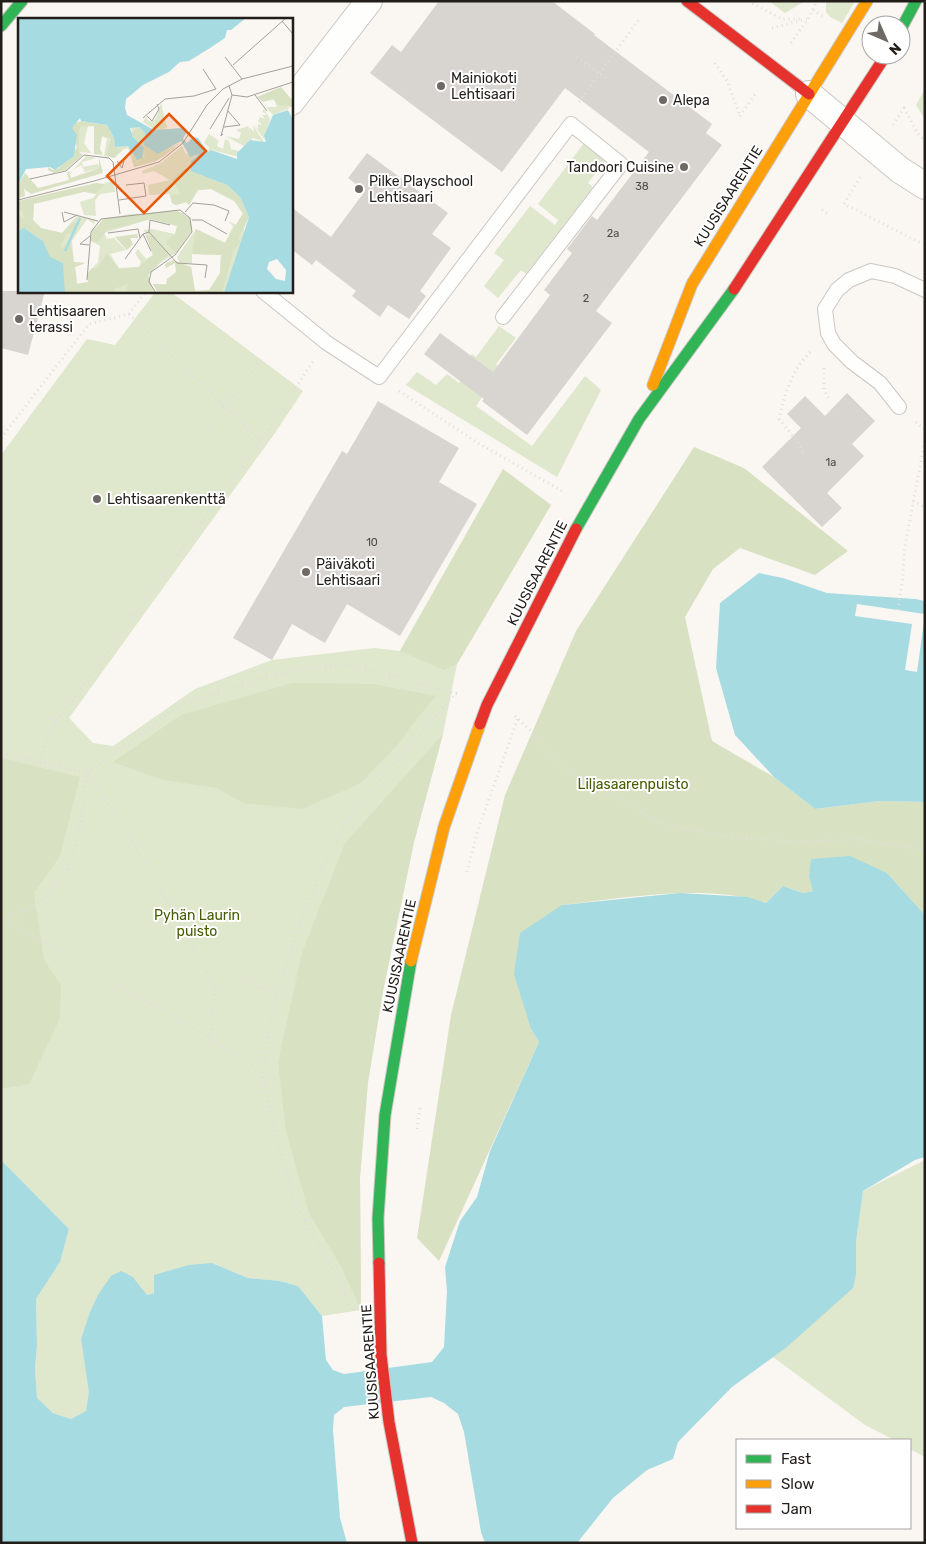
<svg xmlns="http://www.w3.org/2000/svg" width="926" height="1544" viewBox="0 0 926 1544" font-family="Rubik,sans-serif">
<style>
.green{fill:#dfe7cd}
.forest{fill:#d8e2c2}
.water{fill:#a6dbe2}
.pier{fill:#faf6f2}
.building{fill:#d8d4d0}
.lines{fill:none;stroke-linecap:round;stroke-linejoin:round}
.lane-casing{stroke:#cbc7c3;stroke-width:16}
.street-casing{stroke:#cbc7c3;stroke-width:28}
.fast-casing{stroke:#cbc7c3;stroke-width:13}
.slow-casing{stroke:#cbc7c3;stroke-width:13}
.jam-casing{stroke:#cbc7c3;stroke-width:13}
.path{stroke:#e0dede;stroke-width:3;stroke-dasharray:1 4;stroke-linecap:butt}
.lane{stroke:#fefefd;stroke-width:14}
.street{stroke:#fefefd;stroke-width:26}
.fast{stroke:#30b455;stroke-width:11}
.slow{stroke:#ff9f0a;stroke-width:11}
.jam{stroke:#e5322d;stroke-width:11}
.path-bridge{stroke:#e0dede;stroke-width:3;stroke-dasharray:1 4;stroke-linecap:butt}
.poi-dot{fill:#6e6965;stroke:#fff;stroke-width:2}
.labels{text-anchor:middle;stroke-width:4;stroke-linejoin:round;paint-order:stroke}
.number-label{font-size:11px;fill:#504b47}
.poi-label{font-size:14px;fill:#221d19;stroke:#fff;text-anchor:start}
.street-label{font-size:14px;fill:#221d19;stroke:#fff}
.park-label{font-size:14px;fill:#455d05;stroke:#fff}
.inset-river{fill:none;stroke:#a6dbe2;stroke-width:2.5}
.inset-road{fill:none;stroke:#a49f9b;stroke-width:1}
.view{fill:#e8590c;fill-opacity:0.15;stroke:#e8590c;stroke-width:2.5}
.inset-edge{fill:none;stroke:#221d19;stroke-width:2.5}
</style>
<rect width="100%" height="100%" fill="#faf6f2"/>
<g class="green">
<polygon points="769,1 805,1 785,13"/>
<polygon points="826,1 855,1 842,23 830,17 826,12"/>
<polygon points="925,89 925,119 916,105"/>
<polygon points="584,143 606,160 588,183 593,187 526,274 521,270 498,298 484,286 504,260 494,253 530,206 555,225 558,220 538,204"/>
<polygon points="156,291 169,291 179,298 303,391 275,433 69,718 93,743 113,746 195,689 272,660 374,648 400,651 503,469 551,505 457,664 443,734 414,842 383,991 368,1082 360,1177 361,1310 322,1316 298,1286 280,1281 248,1278 212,1263 154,1293 147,1295 133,1277 81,1339 90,1392 86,1411 71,1419 53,1413 37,1398 35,1368 37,1346 36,1299 60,1262 69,1229 1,1160 1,455 87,339 115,345"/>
<polygon points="499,326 516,338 496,364 501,369 476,406 532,446 585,376 601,390 557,477 406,385 417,372 436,385 447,374 459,383 467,373 463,369 472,354 476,357"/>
<polygon points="925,1160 925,1457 910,1449 910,1440 894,1440 865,1425 773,1357 787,1347 856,1274 856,1242 863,1191"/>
</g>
<g class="forest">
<path d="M694,447L744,468L848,551L815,575L740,548L713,569L685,617L712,741L774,777L815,809L880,801L925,802V915L887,873L809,877L814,891L803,893L783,886L766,903C704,883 626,898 562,905L531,1029L539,1042L439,1261L417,1238L451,1015L505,795L576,631Z"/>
<polygon points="503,469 551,505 457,664 444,670 400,651"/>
<polygon points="292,683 373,684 436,696 411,726 400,742 361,783 302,809 243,803 217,788 163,780 113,762 181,715"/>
<polygon points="443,734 414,842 383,991 368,1082 360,1177 361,1310 341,1266 309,1213 286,1131 278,1062 302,953 345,843"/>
<polygon points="1,758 80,777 60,856 34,893 44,960 61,985 60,1018 29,1084 1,1089"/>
</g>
<g class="water">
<polygon points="759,573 783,578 827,593 915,599 925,601 925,802 880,801 815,809 774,777 735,735 716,668 720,603"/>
<polygon points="850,856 887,873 925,915 925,1157 915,1160 863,1191 856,1242 856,1274 853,1288 787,1347 732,1387 678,1442 673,1459 647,1470 613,1498 577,1543 485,1543 481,1532 464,1432 458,1414 444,1403 431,1397 344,1407 334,1415 333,1430 340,1518 347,1543 1,1543 1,1160 69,1229 60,1262 36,1299 37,1346 35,1368 37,1398 53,1413 71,1419 86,1411 89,1392 81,1339 90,1312 98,1295 111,1276 121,1271 133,1277 147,1295 154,1293 154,1275 189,1265 212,1263 248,1278 280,1281 298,1286 322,1316 326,1360 333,1370 344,1374 432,1362 444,1347 447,1291 445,1267 460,1221 477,1197 490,1151 539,1042 531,1029 514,974 520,933 562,905 680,893 748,897 766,903 783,886 803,893 813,891 809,877 811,859"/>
</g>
<polygon class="pier" points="857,604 925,614 917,672 905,670 912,624 855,616"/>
<g class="building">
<polygon points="439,1 552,1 595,34 594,35 712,124 706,133 722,145 596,311 612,323 527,435 482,401 484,399 424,354 440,333 493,372 550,295 544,290 572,253 567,249 592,216 597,220 649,152 565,88 502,172 370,73 392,45 401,52"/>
<polygon points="367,153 448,213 432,234 451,248 420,291 426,296 409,319 388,305 380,317 352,296 356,291 316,260 312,265 291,249 291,207 331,237 365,191 348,178"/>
<polygon points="1,291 45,291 28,355 1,348"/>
<polygon points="847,393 875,421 852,444 864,456 827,493 842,508 822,527 762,467 801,428 787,414 805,396 825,416"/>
<polygon points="378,401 459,448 439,482 477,504 400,636 347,604 325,643 292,624 272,660 233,638 342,451 347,454"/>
</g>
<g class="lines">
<g class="lane-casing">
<g id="lane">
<polyline points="263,291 327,343 379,377 571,124 621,164 503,317"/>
<polyline points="899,407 880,383 852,362 834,344 828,333 825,309 837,290 849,280 871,271 895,276 925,290"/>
</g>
</g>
<g class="street-casing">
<g id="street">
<polyline points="809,94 900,170 925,186"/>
<polyline points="291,102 369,1"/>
</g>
</g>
<g class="fast-casing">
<g id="fast">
<polyline points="1,26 22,1"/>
<polyline points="901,29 916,1"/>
<polyline points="576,529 639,419 734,289"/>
<polyline points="379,1263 378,1218 385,1115 411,961"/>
</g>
</g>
<g class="slow-casing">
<g id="slow">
<polyline points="653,385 692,284 867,1"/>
<polyline points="411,961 444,827 480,724"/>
</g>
</g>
<g class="jam-casing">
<g id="jam">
<polyline points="687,1 809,94"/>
<polyline points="734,289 886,55"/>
<polyline points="480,724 487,705 576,529"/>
<polyline points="379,1263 381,1355 389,1422 412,1543"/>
</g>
</g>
<g class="path">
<polyline points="748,1 782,19 801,19"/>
<polyline points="813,10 823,16"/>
<polyline points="772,28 807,19"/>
<polyline points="791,43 808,19 817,1"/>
<polyline points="715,63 727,81 740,116"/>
<polyline points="579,102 640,18"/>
<polyline points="740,116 757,91"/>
<polyline points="893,125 904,108 918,134 925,140"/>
<polyline points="860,177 844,204 925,245"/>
<polyline points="822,210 828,214"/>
<polyline points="129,314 261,441"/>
<polyline points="824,368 824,390 830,401"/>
<polyline points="399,391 478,443 562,491"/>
<polyline points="916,422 925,430"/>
<polyline points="206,432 261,359"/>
<polyline points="1,438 89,324 129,314 146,291"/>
<path d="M803,452L797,441L779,419C785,392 791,372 811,351"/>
<polyline points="913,501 925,507"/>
<polyline points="116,605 133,617"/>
<polyline points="898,610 903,576 904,552 925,440"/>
<polyline points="41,713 56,723"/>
<polyline points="515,716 537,737 562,767 660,823 728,837 803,842 858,839 925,850"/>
<polyline points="1,753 87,773 127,833 215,987 210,1038"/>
<polyline points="40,762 48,733 261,441 313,361"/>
<polyline points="467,872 477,833 518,718"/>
<polyline points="2,918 210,1038 262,1074"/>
<polyline points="1,919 40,903 68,868 80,828 87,773 181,704 280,673 343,664 358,666 458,694"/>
<polyline points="243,973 253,985 278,995"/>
<polyline points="417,1129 420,1108"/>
<polyline points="348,1305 342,1285 295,1203 276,1139 262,1074 272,1014 295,936 326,858 346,822 380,779 456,693"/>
</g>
<use href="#lane" class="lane"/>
<use href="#street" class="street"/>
<use href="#fast" class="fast"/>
<use href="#slow" class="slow"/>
<use href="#jam" class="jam"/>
<polyline class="path-bridge" points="577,57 607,79"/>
</g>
<g class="poi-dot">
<circle cx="441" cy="86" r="5"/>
<circle cx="663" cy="100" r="5"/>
<circle cx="684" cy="167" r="5"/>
<circle cx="359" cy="189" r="5"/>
<circle cx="19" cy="319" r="5"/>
<circle cx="97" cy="499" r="5"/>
<circle cx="306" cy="572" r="5"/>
</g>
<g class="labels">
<g class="number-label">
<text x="642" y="190">38</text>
<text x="613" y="237">2a</text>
<text x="586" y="302">2</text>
<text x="831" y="466">1a</text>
<text x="372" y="546">10</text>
</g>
<g class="poi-label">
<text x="451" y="83">Mainiokoti<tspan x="451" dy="16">Lehtisaari</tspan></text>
<text x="673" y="105">Alepa</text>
<text x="674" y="172" text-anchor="end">Tandoori Cuisine</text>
<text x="369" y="186">Pilke Playschool<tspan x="369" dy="16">Lehtisaari</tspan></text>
<text x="29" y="316">Lehtisaaren<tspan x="29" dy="16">terassi</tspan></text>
<text x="107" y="504">Lehtisaarenkenttä</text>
<text x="316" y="569">Päiväkoti<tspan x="316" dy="16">Lehtisaari</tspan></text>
</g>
<g class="street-label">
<text transform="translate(728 196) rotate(-58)" y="5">KUUSISAARENTIE</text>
<text transform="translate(537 573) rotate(-63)" y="5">KUUSISAARENTIE</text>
<text transform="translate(399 956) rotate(-78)" y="5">KUUSISAARENTIE</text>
<text transform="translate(370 1362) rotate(-94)" y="5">KUUSISAARENTIE</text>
</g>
<g class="park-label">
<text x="633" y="789">Liljasaarenpuisto</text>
<text x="197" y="920">Pyhän Laurin<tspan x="197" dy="16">puisto</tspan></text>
</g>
</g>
<g transform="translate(18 18)">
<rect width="275" height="275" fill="#faf6f2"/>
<path d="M256,81L267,87L272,90L255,97L248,89H259L256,82L253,83ZM143,85L149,110L139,113L125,104L128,99L131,104L137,102ZM246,91L252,101L246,121L236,107L240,111V106L244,107L240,103L242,99L247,101L244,97H249L244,93ZM235,107L246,124L235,120L226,128L207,118L221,121L223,115L218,112L230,108L233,116L231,109L236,114ZM70,108L66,125L73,135L61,134L62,109ZM113,109H121L146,132L164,124L138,143L116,149L110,130L100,133L96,140L86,138L89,121L111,129L117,138ZM191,116L201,123L199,128L205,131L207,121L211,123L213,131L221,133V139L194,132L190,134L191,129L186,125ZM164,128L168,136L180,135L174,142L194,159L230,196L231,199L226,210L228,223L209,275H140L135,266H168L160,246L173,249L177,273L191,272L202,255L203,237L174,236V245H162L159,239L178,211L207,225L215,208L210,203L219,207L225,196L217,183L193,171L180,172L171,187L168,184L158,187L154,185L151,176L131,177L130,167L152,162L136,153L125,156L124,153L143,145ZM68,138L78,140L64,144L65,149L80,146L81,150L67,154L63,147L55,152ZM95,163L97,174L82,176L77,183L78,198L66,197L62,184L75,180L87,165ZM16,186L15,202L23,210L44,215L59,198L77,202L76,206L69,201L54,223L56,244L67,245L57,249L59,266L70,264L69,256L80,244L82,228L73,223V218L84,201L112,196L166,195L158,235L135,249L130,257L136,275H38L28,241L10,215L0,213V190ZM133,201L159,208L157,216L134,211L126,212L135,237L128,241L120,231L117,235L123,244L121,249L101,250L92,236L108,232L96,220L89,221L86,215Z" fill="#dfe7cd" fill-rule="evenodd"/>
<path d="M263,69L275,83V89L260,87L256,81L245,84L239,79ZM63,103L89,107L96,120L97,129L105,132L96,140L88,137L93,122L84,118L82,131L85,137L76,136V108L62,109L61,134L65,137L48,152L36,155L30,152V149L35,152L41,150L59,130L54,110L55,106ZM121,110L127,115L126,127L140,136L159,129L138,143L116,149L114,139L120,144L127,137L126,130L113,115ZM81,140L85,155L13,176L6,171L7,178L0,180V167L7,155L20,170L51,162L49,155L51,153L53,160L76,152L81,150ZM168,150L209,167L222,179L231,199L221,219L222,225L215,234L204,275H140L135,266L148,267L149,261L158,254L157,245L148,250L147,246L155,242L173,249L177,273L191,272L202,255L203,237L174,236L178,211L207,225L225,195L216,183L193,171L180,172L171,187L168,184L158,187L154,185L153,177L163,176L154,161ZM78,165L87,166L78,176L66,174L16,186L15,202L23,210L44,215L54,204L59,206L58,215H50L42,228L45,230L52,220L56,244L67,245L57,249L59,266L70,264L69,256L74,250H79L89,235L101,251L121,249L135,237L128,217L134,218L151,236L130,257L136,275L108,273L110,266L96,271L98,275H47L45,245L32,240L23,221L7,210L0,213V200L3,198L7,202L4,193L0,192V183ZM158,192L172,200L174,213L158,235L147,225L157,216L159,208L133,201L89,212L80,224L73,223L74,213L88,200ZM119,216L120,220H112L115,226L109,232L97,219Z" fill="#d8e2c2"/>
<path d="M0,0H228L213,12H209L207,20L192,30L171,43L162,44L151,54L125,67L108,81L107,90L109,97L136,112L165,110L169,113L165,121L169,125L175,119L180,120L190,134L193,132L219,141V135L232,122L248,124L246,118L255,97L270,92L274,100L275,90V275H206L231,199L222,179L209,167L173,153V143L181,136L172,139L163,123L140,136L126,127L127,115L121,109L112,110L115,119L126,130L124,140L119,142L110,128L97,129L96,120L89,107L63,103L62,100L54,110L59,117L56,138L37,152L32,149L8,151L0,167ZM259,241L268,252L267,263L258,261L249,251L251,244ZM6,210L25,223L32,239L45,245L47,275H0V213Z" fill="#a6dbe2" fill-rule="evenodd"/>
<path class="inset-river" d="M47,233L62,200"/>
<path class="inset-road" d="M264,3L275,16M207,39L224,61M215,47L268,0M185,51L198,71M214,77L229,79L275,64M237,77L249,93M129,98L134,103L141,91L139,86M125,100L147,81L176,78L198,71M206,109L222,107L210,93M192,111L211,80M205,116L203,118L214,77L211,68M99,143L104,150L106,143M12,161L48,153L66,137L91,140L95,144L102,196M76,163L141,144L165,125L189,87L205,71L224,61L275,48M0,182L76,163M101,182L128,178L126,165L108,167M44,194L46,204L59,197M46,194L80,203M167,194L175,185L196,187L211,193L207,203M174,202H184L209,216M131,214L132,202L152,207M90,215L120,211L122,220M125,216L133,233M71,227L62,226L72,218M107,241L125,216L131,214L159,245L189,247L187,260M69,262L73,214L83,201L162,192L172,200L174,214L157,237L133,254L131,264L138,275"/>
<path class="view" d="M151,96L188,133L126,195L89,158Z"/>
<rect width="275" height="275" class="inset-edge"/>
</g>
<rect width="926" height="1544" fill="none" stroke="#221d19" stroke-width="5"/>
<rect x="736" y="1439" width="175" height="90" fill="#ffffff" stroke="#a7a5a3"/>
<rect x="746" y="1455" width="25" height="8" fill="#30b455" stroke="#a7a5a3"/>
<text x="781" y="1464" font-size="15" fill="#221d19">Fast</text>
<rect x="746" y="1480" width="25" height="8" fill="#ff9f0a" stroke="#a7a5a3"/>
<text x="781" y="1489" font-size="15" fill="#221d19">Slow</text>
<rect x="746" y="1505" width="25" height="8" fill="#e5322d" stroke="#a7a5a3"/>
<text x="781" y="1514" font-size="15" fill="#221d19">Jam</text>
<g transform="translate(886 40) rotate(135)"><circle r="24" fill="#ffffff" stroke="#a7a5a3"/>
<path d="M0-4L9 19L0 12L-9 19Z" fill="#6e6965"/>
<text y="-8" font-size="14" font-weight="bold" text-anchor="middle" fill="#221d19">N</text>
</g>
</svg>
